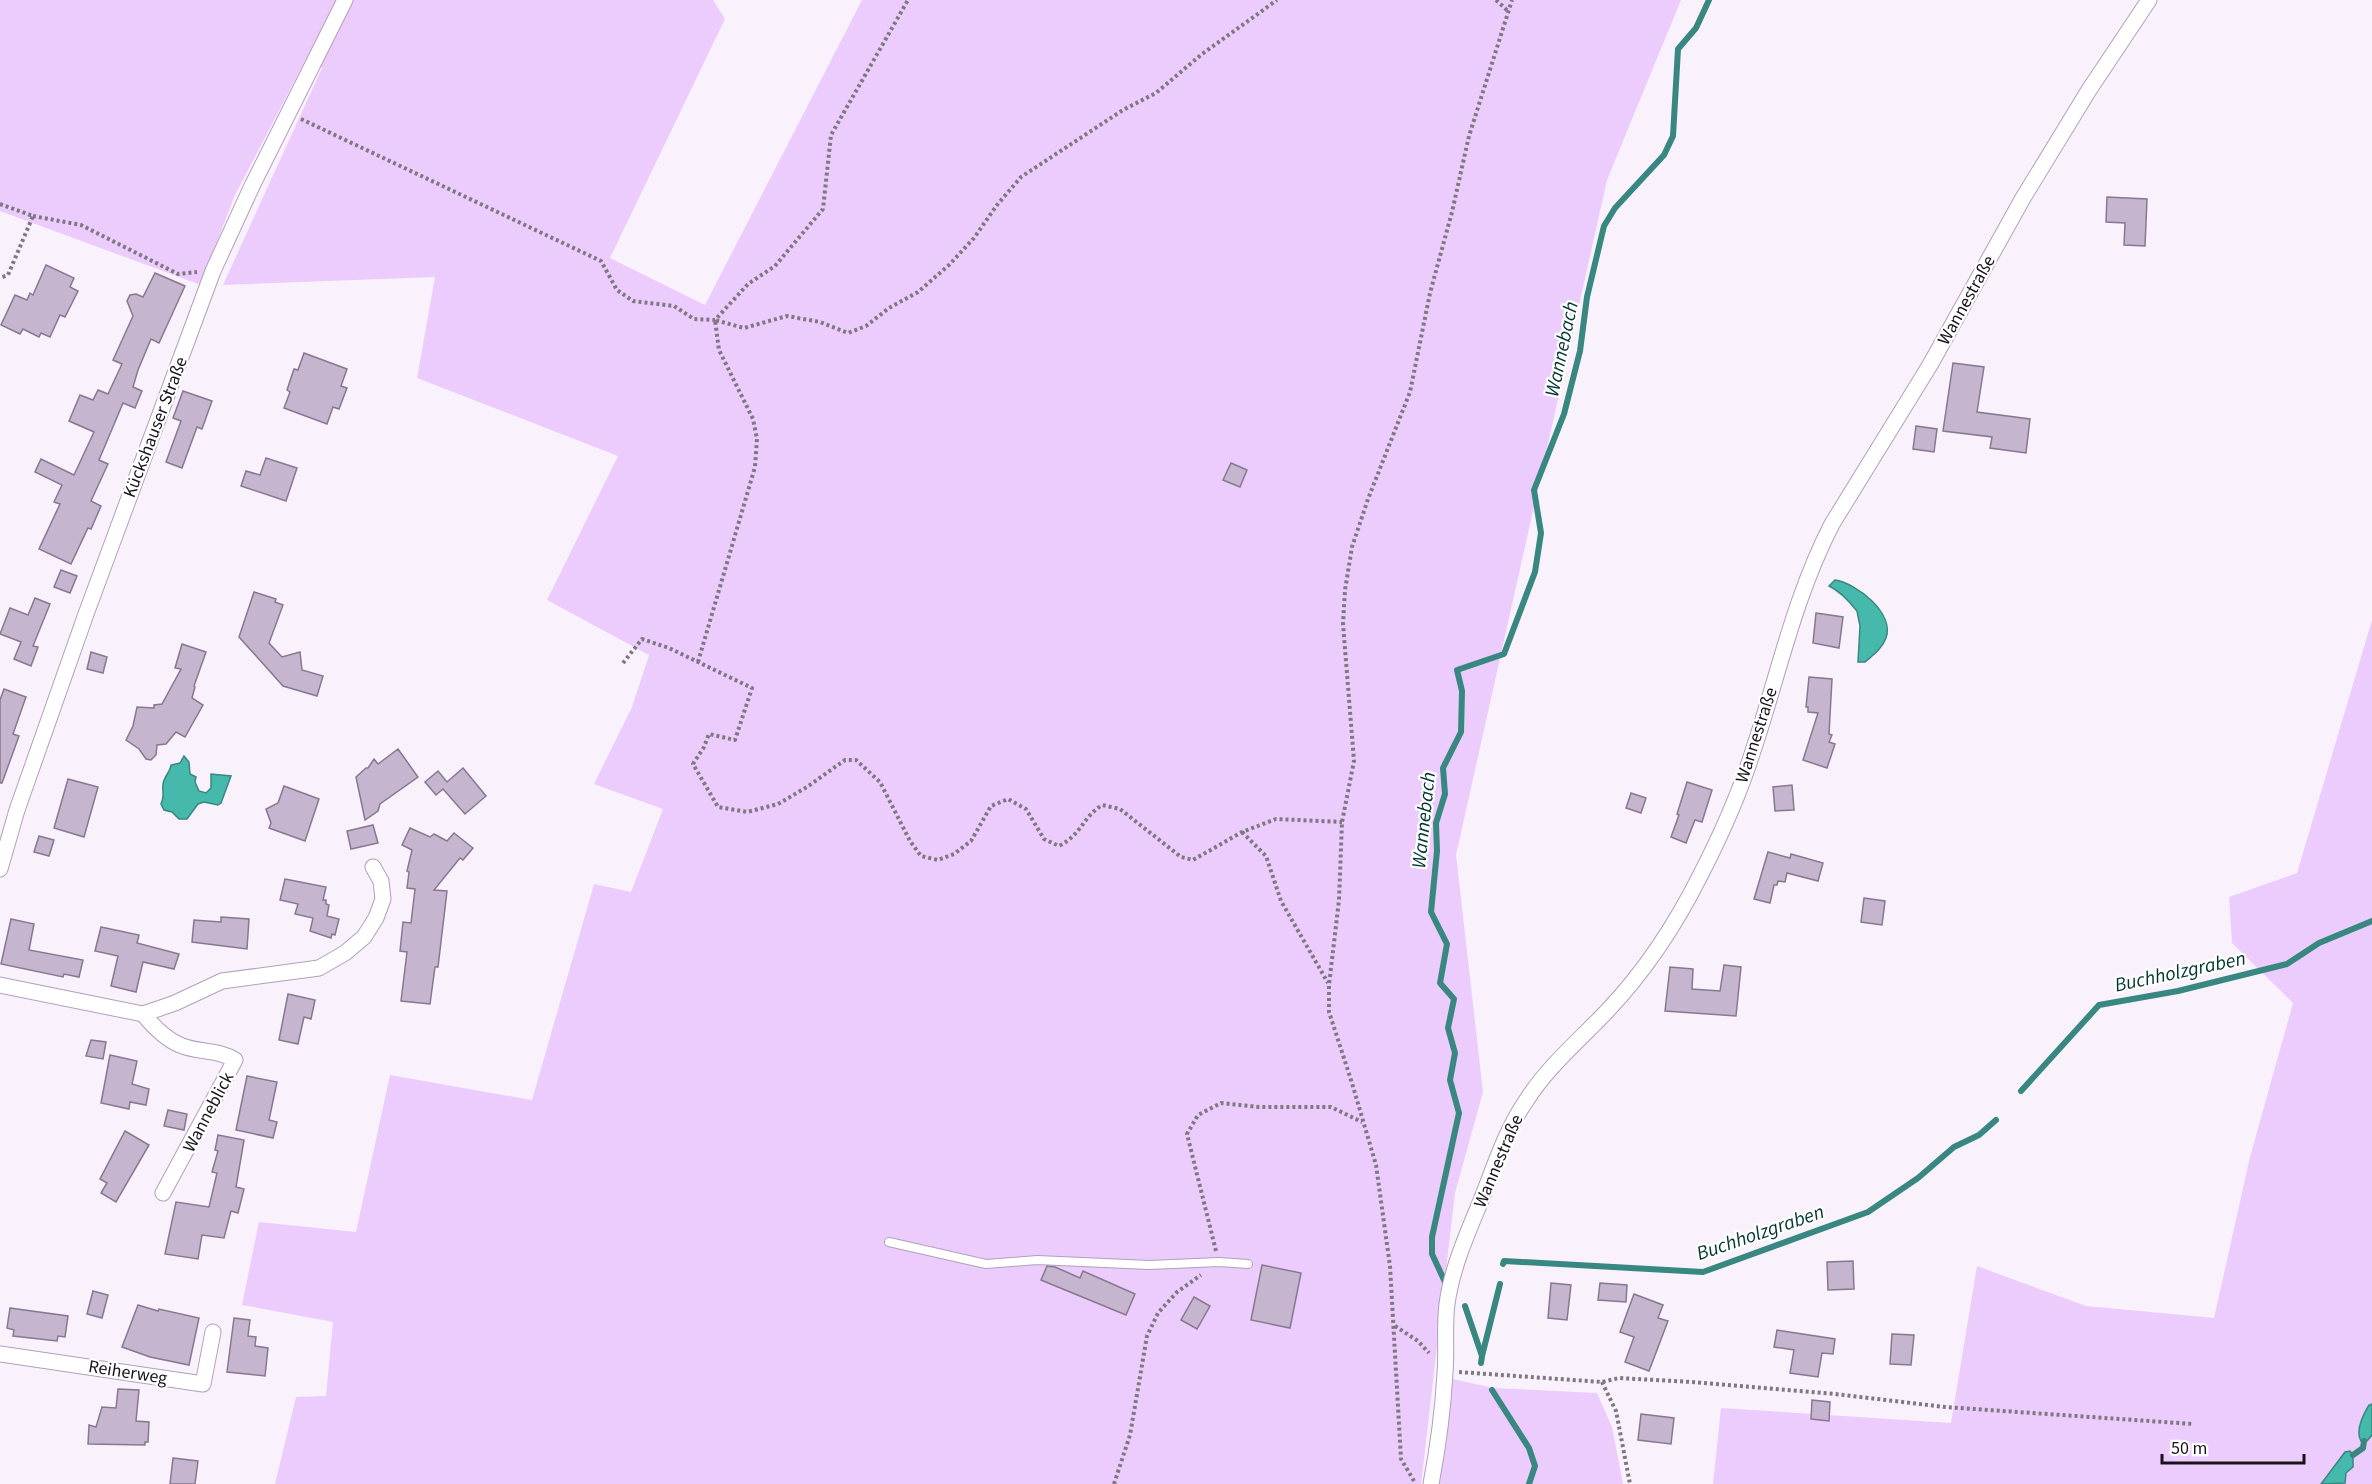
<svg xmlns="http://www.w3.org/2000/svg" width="2372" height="1484" viewBox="0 0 2372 1484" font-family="'Source Sans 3',sans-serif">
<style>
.green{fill:#ebccfc}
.water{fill:#45b9ac;stroke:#388780;stroke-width:1.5}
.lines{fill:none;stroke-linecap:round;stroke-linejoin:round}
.stream{stroke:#388780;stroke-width:6}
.building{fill:#c5b5ce;stroke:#877890;stroke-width:1.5}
.lane-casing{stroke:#b0a0b9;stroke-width:10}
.street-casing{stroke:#b0a0b9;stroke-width:17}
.path{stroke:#7f7882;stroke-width:4;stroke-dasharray:3 3;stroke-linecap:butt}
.lane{stroke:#fff;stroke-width:8}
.street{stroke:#fff;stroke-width:15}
.labels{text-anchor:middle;stroke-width:4.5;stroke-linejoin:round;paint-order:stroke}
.street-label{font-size:18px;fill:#18121b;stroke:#fff}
.water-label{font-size:20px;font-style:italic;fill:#003731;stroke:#fff}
</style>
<rect width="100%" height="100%" fill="#f9f2fd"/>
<g class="green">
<polygon points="0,0 713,0 725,19 610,258 705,305 862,0 1681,0 1607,180 1456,855 1483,1092 1455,1193 1421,1484 275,1484 296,1397 326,1396 333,1322 242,1305 259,1222 356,1232 390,1075 532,1100 594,884 631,892 663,809 594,784 632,707 649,655 547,600 618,456 417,378 435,277 223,285 322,68 306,59 234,197 201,285 0,211"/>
<polygon points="2372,620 2372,1484 1713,1484 1721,1408 1951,1423 1977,1266 2086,1306 2214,1318 2250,1157 2293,1003 2232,943 2229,897 2297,873"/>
<polygon points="1453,1379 1494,1388 1597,1393 1612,1427 1623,1484 1437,1484"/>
</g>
<g class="water">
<path d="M1835,580C1856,583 1895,613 1886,638C1882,649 1873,655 1865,662H1858L1860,626L1857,611C1849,601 1840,591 1829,586Z"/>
<path d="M184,756L189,762L190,774L196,777L195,782L199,791L206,793L211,788V774L231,776L221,803L218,805L204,802L198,804L187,819H179L172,812L164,810L161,804C165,796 162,792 163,784C164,777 170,772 171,765L180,763Z"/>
<path d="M2372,1404V1435L2367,1441H2361C2355,1431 2363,1415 2369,1405Z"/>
<polygon points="2350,1451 2353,1455 2353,1467 2346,1473 2345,1483 2321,1484 2345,1452"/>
</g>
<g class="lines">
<g class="stream">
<polyline points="2021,1091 2099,1005 2178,991 2287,964 2319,943 2372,921"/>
<polyline points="1503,1264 1504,1261 1703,1272 1868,1212 1918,1178 1954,1147 1979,1135 1996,1120"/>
<polyline points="1445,1282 1432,1254 1432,1237 1459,1113 1450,1080 1455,1053 1448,1028 1454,999 1440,983 1447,944 1431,912 1437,851 1436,823 1445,794 1443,768 1461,732 1462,691 1457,670 1504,654 1535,572 1541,533 1534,490 1564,414 1580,351 1587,297 1604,226 1615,208 1664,155 1673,136 1678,49 1696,28 1709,0"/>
<polyline points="1465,1306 1482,1356 1481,1363"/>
<polyline points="1482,1356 1500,1284"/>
<polyline points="1492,1390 1529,1448 1535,1466 1529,1484"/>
<polyline points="2353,1455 2363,1448 2364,1441"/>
</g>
</g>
<g class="building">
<polygon points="2107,197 2147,199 2145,246 2124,245 2125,223 2106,222"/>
<polygon points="46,265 74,278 70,287 78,291 65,317 60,315 50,337 41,333 39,337 23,329 20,334 1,325 15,295 27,300 30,293 33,295"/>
<polygon points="155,273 185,286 159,343 151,339 138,370 133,387 142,391 135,408 123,403 99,460 108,464 91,501 101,506 91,529 88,528 71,564 39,549 60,504 54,502 62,485 35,472 41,459 74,475 94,432 69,421 80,395 93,400 98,390 108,394 122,364 113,360 133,316 127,301 130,295 136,294 143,297"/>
<polygon points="304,353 347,369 341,386 347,388 339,409 333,407 327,424 284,408 290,392 287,390 294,369 298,370"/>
<polygon points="1953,363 1984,367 1977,412 2030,419 2026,453 1990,448 1992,437 1943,431"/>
<polygon points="183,391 212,401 202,429 197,427 182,468 166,462 181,421 173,418"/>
<polygon points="1916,426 1937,429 1934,452 1913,449"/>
<polygon points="266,458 297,468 286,501 241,486 246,471 260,475"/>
<polygon points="1231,463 1247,470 1240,487 1223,480"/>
<polygon points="61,570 77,576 70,593 54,587"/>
<polygon points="254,592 276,599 275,602 283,605 269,643 282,657 300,652 302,670 323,676 317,696 283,686 239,637"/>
<polygon points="35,598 50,604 33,646 38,647 31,666 14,659 21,642 0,634 10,608 28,615"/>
<polygon points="1816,613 1843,617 1839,648 1813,643"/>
<polygon points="182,644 206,652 194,686 195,687 192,698 203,705 185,737 176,732 166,744 157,745 156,755 151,760 146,759 139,749 126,740 133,726 137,707 154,708 154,705 162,704 181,669 175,668"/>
<polygon points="91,652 107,657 103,673 87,669"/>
<polygon points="1809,677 1832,679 1829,734 1832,735 1829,742 1835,744 1827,768 1803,760 1818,713 1808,712 1808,707 1806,707"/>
<polygon points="4,689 26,697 13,734 19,736 2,783 0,783 0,700"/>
<polygon points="398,749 418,777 380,804 378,811 365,820 356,777 366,768 368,768 374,759 378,764"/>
<polygon points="463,768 486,796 465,814 443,789 436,795 425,782 438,771 447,782"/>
<polygon points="68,779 98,787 84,837 54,828"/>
<polygon points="1687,782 1712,790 1702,822 1695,820 1686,843 1671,837 1679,815 1677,814"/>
<polygon points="1792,785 1794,810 1775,811 1773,787"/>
<polygon points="284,786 319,799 305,841 269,828 271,823 266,809 278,803"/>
<polygon points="1631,793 1646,798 1641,813 1626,808"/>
<polygon points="373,825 378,843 351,849 347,831"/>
<polygon points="410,828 430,837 434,834 447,841 454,833 473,848 463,860 460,858 434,890 447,891 438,967 435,967 430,1004 401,1001 407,952 400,951 403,922 411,923 415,889 407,888 409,872 407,871 412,850 402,845"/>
<polygon points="39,836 54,840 49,856 34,852"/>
<polygon points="1768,852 1790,858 1791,854 1823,863 1818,881 1787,873 1785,882 1778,881 1777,885 1774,885 1770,903 1754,899"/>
<polygon points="285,879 326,887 323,900 326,900 326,904 329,905 327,916 339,919 335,935 332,934 331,938 310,931 313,918 295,914 298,904 280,900"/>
<polygon points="1864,898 1885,901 1882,925 1861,922"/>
<polygon points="221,917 249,919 247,949 192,942 194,920 221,922"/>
<polygon points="11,919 34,924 29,950 83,960 79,977 64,974 63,977 1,964"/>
<polygon points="101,927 139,935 137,943 179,954 174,969 143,962 136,992 111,986 118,956 95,951"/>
<polygon points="1724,965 1741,967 1736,1016 1665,1011 1670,967 1693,969 1692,989 1720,991"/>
<polygon points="288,994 315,1000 311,1019 304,1017 298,1044 279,1040"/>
<polygon points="91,1040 106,1042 103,1059 86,1056"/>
<polygon points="110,1055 137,1061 132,1084 149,1089 146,1105 130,1102 129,1109 101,1103"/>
<polygon points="247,1076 277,1082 269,1120 277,1122 273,1138 236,1130"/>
<polygon points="168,1110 187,1114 184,1130 164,1126"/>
<polygon points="125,1131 149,1145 116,1202 101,1193 107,1183 100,1179"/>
<polygon points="218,1135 244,1140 236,1187 244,1189 238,1213 231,1211 224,1238 202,1235 198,1259 165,1254 176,1202 209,1207 217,1173 212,1172 218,1151 215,1150"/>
<polygon points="1853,1261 1854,1289 1828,1290 1827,1262"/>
<polygon points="1262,1265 1301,1273 1290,1328 1251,1320"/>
<polygon points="1047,1266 1055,1267 1080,1278 1083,1271 1135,1294 1126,1315 1041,1280"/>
<polygon points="1551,1283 1571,1285 1567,1320 1548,1318"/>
<polygon points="1600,1283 1627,1285 1626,1302 1598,1300"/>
<polygon points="93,1291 108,1295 102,1318 87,1314"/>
<polygon points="1634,1294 1663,1305 1658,1318 1668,1321 1649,1371 1625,1362 1634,1337 1620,1332"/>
<polygon points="1194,1297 1210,1306 1197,1329 1181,1320"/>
<polygon points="138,1305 158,1311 159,1309 199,1318 189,1365 150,1357 122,1347"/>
<polygon points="10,1308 68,1316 65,1337 58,1336 57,1341 13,1336 14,1330 7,1328"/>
<polygon points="234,1318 250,1320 248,1336 256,1337 255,1346 268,1348 265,1376 227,1372"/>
<polygon points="1777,1330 1835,1339 1833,1354 1822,1353 1818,1377 1790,1373 1794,1350 1774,1347"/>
<polygon points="1892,1334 1914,1335 1911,1365 1890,1364"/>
<polygon points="118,1389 139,1390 136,1421 149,1422 148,1442 145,1442 145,1445 88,1444 89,1425 96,1427 102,1407 116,1408"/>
<polygon points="1812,1400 1830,1402 1829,1421 1811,1419"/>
<polygon points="1641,1414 1674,1418 1671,1444 1638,1440"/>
<polygon points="173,1458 198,1461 195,1484 170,1484"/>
</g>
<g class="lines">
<g class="lane-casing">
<polyline id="lane" points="889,1242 986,1264 1037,1260 1149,1265 1219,1262 1248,1264"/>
</g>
<g class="street-casing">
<g id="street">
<polyline points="0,869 17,810 86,614 213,271 252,186 345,0"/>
<polyline points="0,985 143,1014 175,1003 222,981 319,968 345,953 364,937 376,918 383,899 381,881 373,867"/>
<path d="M143,1014C153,1026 165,1039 180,1045C198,1053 218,1049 235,1060L163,1193"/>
<polyline points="0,1354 203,1384 213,1332"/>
<path d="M1431,1484C1438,1447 1443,1410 1445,1373C1447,1350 1444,1327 1447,1304C1452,1267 1468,1232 1482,1198C1495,1165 1506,1130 1526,1101C1548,1066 1580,1040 1608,1010C1645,971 1677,922 1701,874C1721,835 1740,792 1753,751C1779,673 1794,598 1832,524L1930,365L2023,198L2089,90L2149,0"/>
</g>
</g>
<g class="path">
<polyline points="1496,0 1509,12"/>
<polyline points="301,119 601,261 617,290 633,301 674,306 694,319 715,320 748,284 775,266 823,209 831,135 908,0"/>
<polyline points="0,204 33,216 8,275 0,278"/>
<polyline points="33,216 81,225 178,274 197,272"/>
<polyline points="698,662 755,467 757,439 753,419 719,350 715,320 744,328 787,316 820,322 848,333 866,326 889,308 918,292 949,265 974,238 997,205 1021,177 1123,110 1156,93 1202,54 1277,0"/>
<path d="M623,663L642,639L669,648L752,688L735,740L709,734L704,747L693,764L718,807L747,812L778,804L807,787L845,760H856L880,782L910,841L921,856L938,860L954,854L971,841L991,806L1008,799L1026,809L1044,839L1059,846C1082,834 1082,818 1102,805L1120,809L1181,857L1193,860L1242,832L1276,819L1342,822"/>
<polyline points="1242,832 1266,856 1281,901 1328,983"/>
<polyline points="1216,1251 1187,1134 1198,1115 1221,1103 1259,1107 1331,1107 1362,1122"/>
<polyline points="1395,1326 1418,1341 1429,1353"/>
<polyline points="1459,1372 1602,1382 1619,1378 1692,1382 1835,1394 1945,1407 2193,1424"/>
<polyline points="1602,1382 1616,1411 1630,1484"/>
<polyline points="1414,1481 1401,1459 1390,1266 1376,1165 1352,1083 1329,1012 1329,985 1339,900 1342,822 1354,761 1343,624 1345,590 1352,547 1368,499 1410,392 1430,293 1452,212 1469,136 1512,0"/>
<polyline points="1114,1484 1130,1435 1147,1336 1158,1313 1177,1292 1201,1275"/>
</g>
<use href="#lane" class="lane"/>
<use href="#street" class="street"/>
</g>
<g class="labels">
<g class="street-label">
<text transform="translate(1966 300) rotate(-61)" y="6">Wannestraße</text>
<text transform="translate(155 427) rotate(-69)" y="6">Kückshauser Straße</text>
<text transform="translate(1756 735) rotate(-72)" y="6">Wannestraße</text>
<text transform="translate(208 1112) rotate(-62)" y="6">Wanneblick</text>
<text transform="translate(1498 1161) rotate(-67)" y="6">Wannestraße</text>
<text transform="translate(128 1372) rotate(9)" y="6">Reiherweg</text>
</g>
<g class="water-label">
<text transform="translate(1561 349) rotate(-78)" y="7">Wannebach</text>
<text transform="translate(1423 820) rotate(-84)" y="7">Wannebach</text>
<text transform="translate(2180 971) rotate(-12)" y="7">Buchholzgraben</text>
<text transform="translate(1760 1232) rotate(-19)" y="7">Buchholzgraben</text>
</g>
</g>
<path d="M2162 1454v9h142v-9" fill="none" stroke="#18121b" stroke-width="3"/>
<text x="2171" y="1454" font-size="18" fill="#18121b" stroke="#ffffff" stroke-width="4.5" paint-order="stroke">50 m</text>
</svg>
